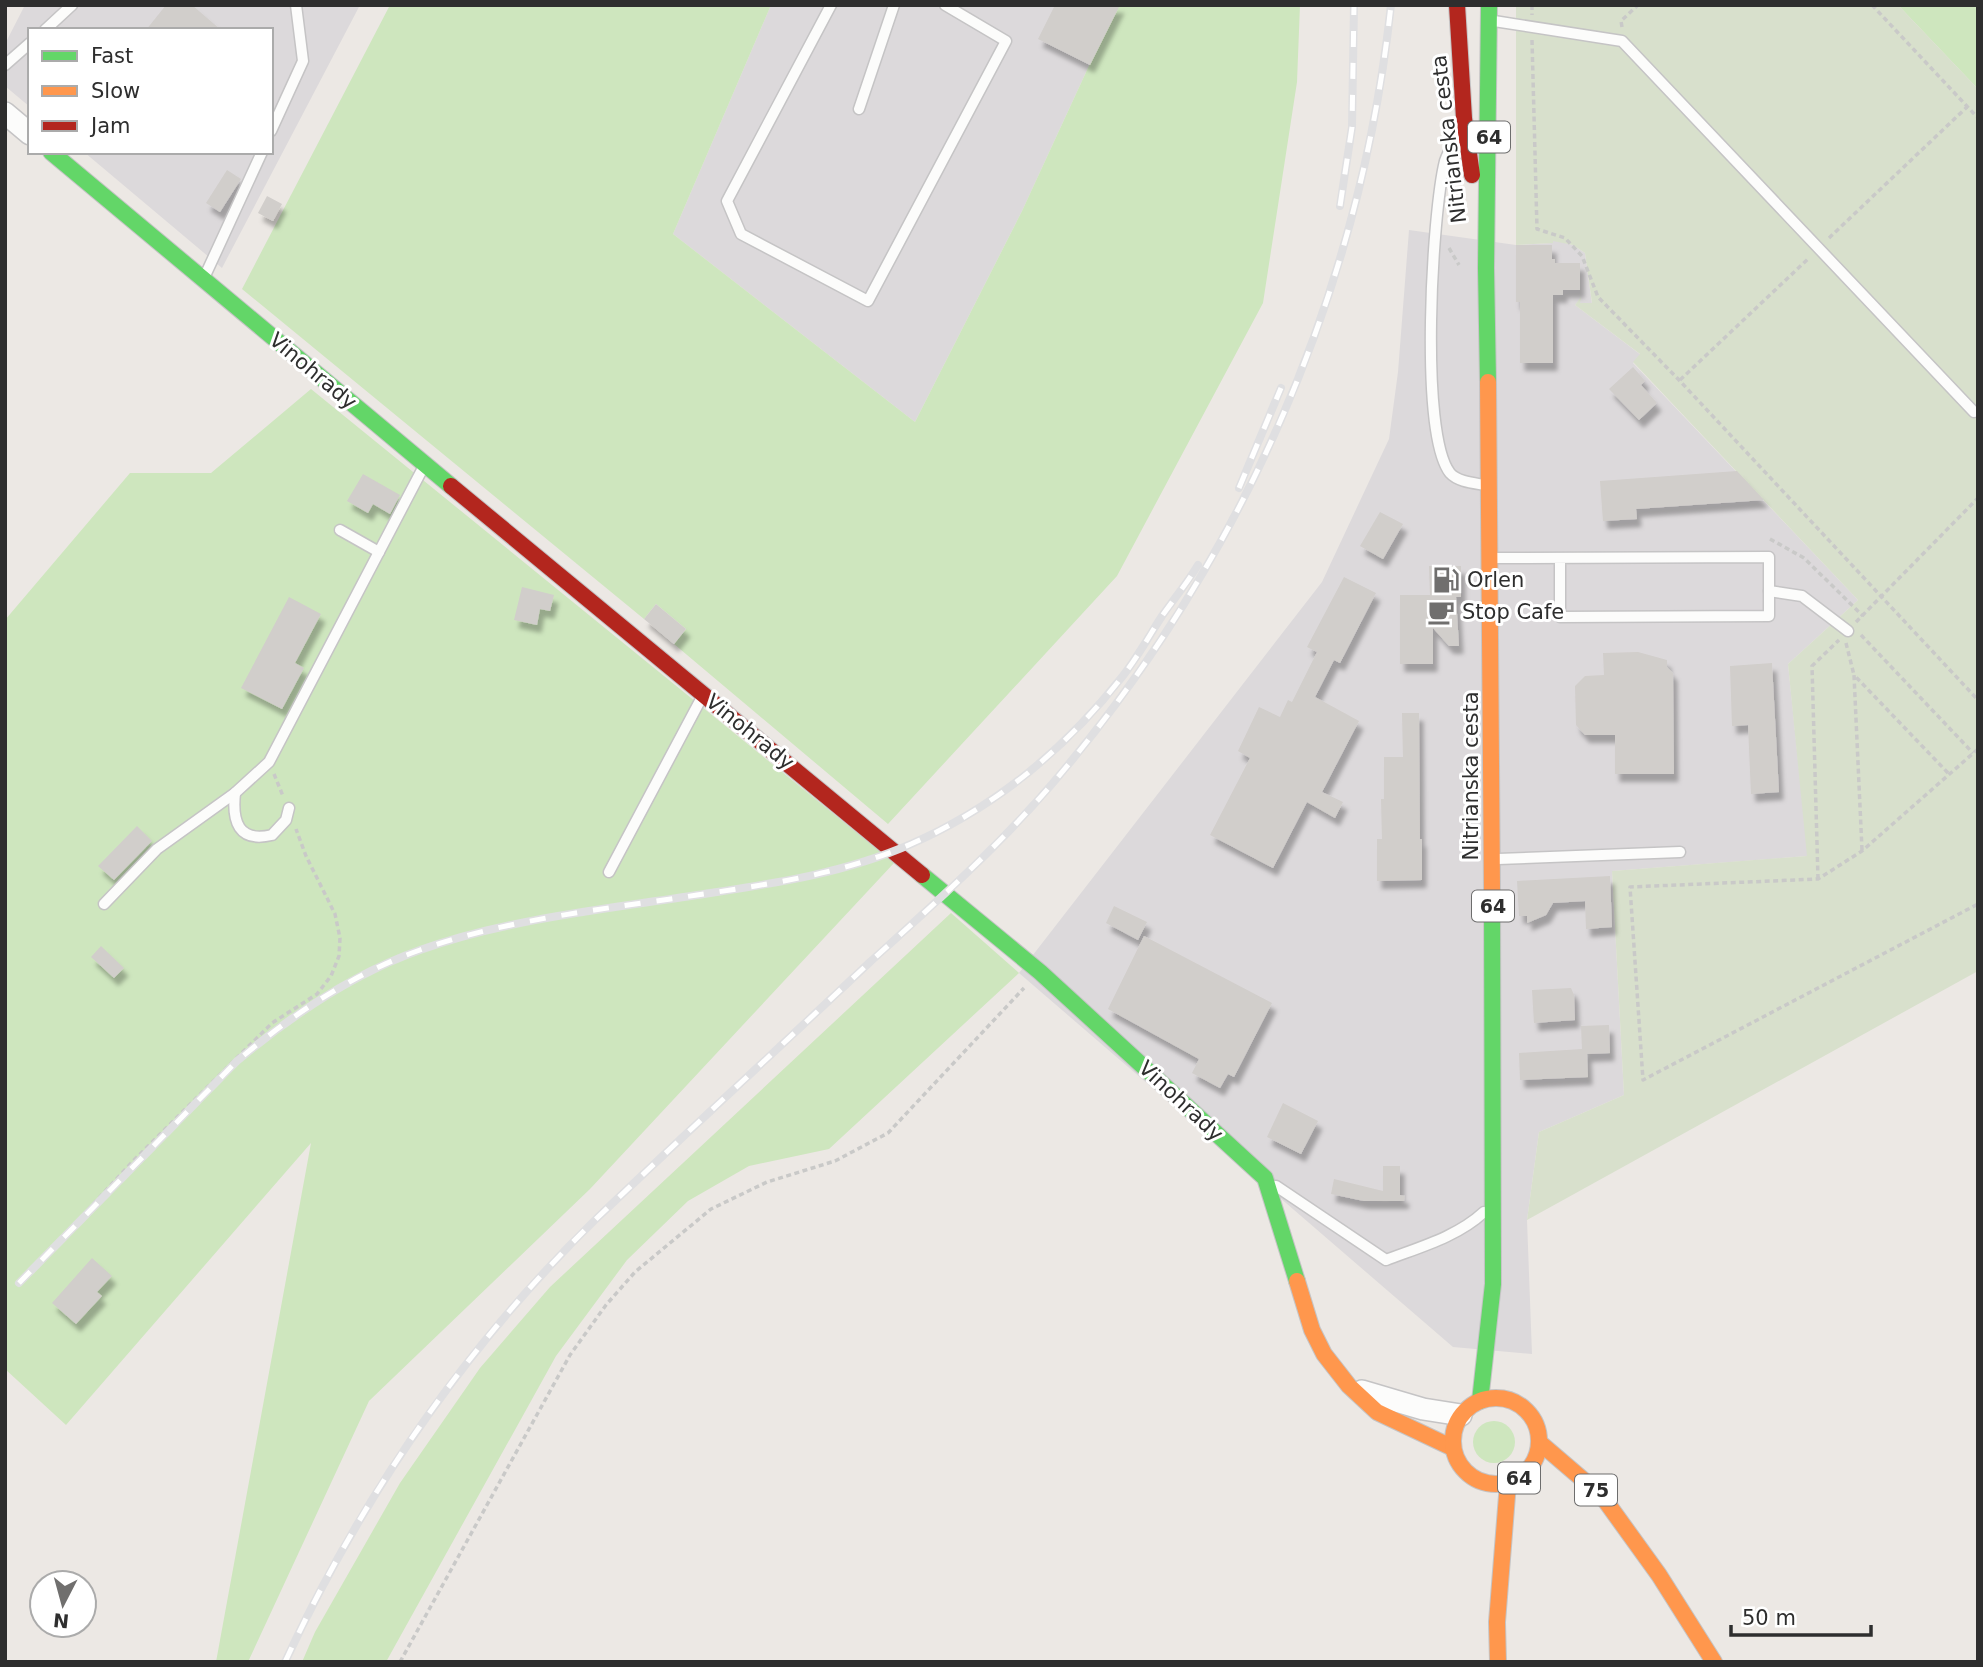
<svg xmlns="http://www.w3.org/2000/svg" width="1983" height="1667" viewBox="0 0 1983 1667" font-family="'DejaVu Sans',sans-serif">
<style>
.industrial{fill:#dcd9db}
.green{fill:#cee6be}
.cemetery{fill:#d8e0cc}
.building{fill:#d1cecb;filter:url(#shadow)}
.lines{fill:none;stroke-linecap:round;stroke-linejoin:round}
.lane-casing{stroke:#c5c4c5;stroke-width:13}
.street-casing{stroke:#c5c4c5;stroke-width:24}
.fast-casing{stroke:#c5c4c5;stroke-width:18}
.slow-casing{stroke:#c5c4c5;stroke-width:18}
.jam-casing{stroke:#c5c4c5;stroke-width:18}
.path{stroke:#c9c9c8;stroke-width:3.5;stroke-dasharray:5 3.5;stroke-linecap:butt}
.lane{stroke:#fcfcfb;stroke-width:10}
.street{stroke:#fcfcfb;stroke-width:21}
.fast{stroke:#63d668;stroke-width:16}
.slow{stroke:#ff974d;stroke-width:16}
.jam{stroke:#b3261e;stroke-width:16}
.rail-casing{stroke:#dfdfe1;stroke-width:8}
.rail{stroke:#fff;stroke-width:5;stroke-dasharray:16;stroke-linecap:butt}
.labels{text-anchor:middle;stroke-width:6;stroke-linejoin:round;paint-order:stroke}
.shield{fill:#fff;stroke:#6d6d6d;stroke-width:2}
.shield-label{font-size:19px;font-weight:bold;fill:#2e2e2e}
.street-label{font-size:21px;fill:#2e2e2e;stroke:#fff}
.poi-label{font-size:21px;fill:#2e2e2e;stroke:#fff;text-anchor:start}
</style>
<defs>
<filter id="shadow"><feDropShadow dx="4.5" dy="8" stdDeviation="2" flood-color="#0004"/></filter>
</defs>
<rect width="100%" height="100%" fill="#ece8e4"/>
<g class="industrial">
<polygon points="25,5 360,5 222,268 84,152 271,152 271,30 30,30 30,107 5,86 5,44"/>
<polygon points="771,5 1117,5 1022,211 915,422 673,234"/>
<polygon points="1409,230 1516,245 1552,243 1553,240 1573,245 1585,253 1592,304 1580,304 1580,299 1575,305 1641,355 1633,363 1858,600 1788,664 1808,856 1612,871 1624,1095 1539,1132 1527,1220 1532,1354 1453,1347 1019,973 1322,582 1389,439 1398,372"/>
</g>
<g class="green">
<polygon points="390,5 771,5 673,234 915,422 1022,211 1117,5 1300,5 1297,82 1263,303 1117,576 888,824 674,644 686,629 656,604 644,619 242,289"/>
<polygon points="1898,5 1978,5 1978,89"/>
<polygon points="311,389 894,863 590,1189 369,1401 248,1662 216,1662 311,1143 66,1425 5,1369 5,620 130,473 211,473"/>
<polygon points="951,913 1019,973 829,1149 749,1166 688,1201 627,1260 556,1356 386,1662 302,1662 315,1632 400,1483 480,1368 550,1287"/>
<circle cx="1494" cy="1442" r="21"/>
</g>
<polygon class="cemetery" points="1516,5 1898,5 1978,89 1978,971 1527,1220 1539,1132 1624,1095 1612,871 1807,856 1788,664 1858,600 1633,362 1640,354 1575,305 1581,297 1580,303 1592,303 1585,253 1573,245 1553,241 1553,243 1516,245"/>
<g class="building">
<polygon points="166,5 192,5 221,30 146,30"/>
<polygon points="1055,5 1120,5 1090,65 1038,39"/>
<polygon points="227,170 241,179 220,212 206,203"/>
<polygon points="267,196 282,204 273,221 258,213"/>
<polygon points="1516,245 1552,245 1552,259 1555,259 1555,263 1580,263 1580,290 1563,290 1563,295 1553,295 1553,363 1520,363 1520,302 1516,302"/>
<polygon points="1633,367 1645,381 1641,385 1657,403 1639,420 1609,389"/>
<polygon points="1737,471 1764,500 1636,509 1637,519 1603,521 1600,481"/>
<polygon points="363,474 400,495 390,514 373,504 368,513 347,501"/>
<polygon points="1380,512 1403,524 1383,559 1360,546"/>
<polygon points="1429,566 1461,566 1461,597 1456,597 1459,646 1449,646 1433,628 1433,664 1400,664 1400,595 1430,595"/>
<polygon points="1344,577 1376,593 1340,663 1334,660 1315,697 1359,721 1322,792 1343,802 1335,818 1307,802 1273,868 1210,835 1250,758 1238,751 1259,707 1280,717 1288,700 1292,702 1317,652 1307,647"/>
<polygon points="522,587 554,595 550,611 540,609 537,625 514,620"/>
<polygon points="289,597 321,614 295,663 304,668 282,709 241,688"/>
<polygon points="656,604 686,629 674,644 644,619"/>
<polygon points="1638,652 1667,660 1667,667 1673,673 1674,774 1615,774 1615,735 1585,735 1576,725 1575,686 1585,676 1604,675 1603,653"/>
<polygon points="1772,663 1779,792 1751,794 1748,725 1732,726 1730,666"/>
<polygon points="1402,713 1419,713 1420,839 1422,839 1422,880 1377,881 1377,839 1382,839 1381,799 1384,799 1384,757 1403,757"/>
<polygon points="137,826 152,841 114,880 98,866"/>
<polygon points="1610,876 1612,927 1586,929 1585,901 1553,903 1546,915 1527,923 1527,916 1519,916 1517,881"/>
<polygon points="1114,906 1147,922 1138,940 1106,923"/>
<polygon points="1144,936 1272,1003 1234,1077 1228,1074 1220,1088 1192,1073 1199,1059 1108,1009"/>
<polygon points="101,946 124,968 114,978 91,957"/>
<polygon points="1571,988 1574,995 1575,1020 1534,1023 1532,990"/>
<polygon points="1609,1025 1610,1053 1587,1054 1588,1077 1520,1080 1519,1053 1582,1049 1581,1026"/>
<polygon points="1283,1103 1318,1121 1301,1154 1267,1137"/>
<polygon points="1383,1166 1400,1166 1400,1195 1405,1196 1404,1201 1364,1201 1331,1194 1334,1179 1383,1191"/>
<polygon points="92,1258 112,1276 97,1292 102,1296 76,1324 52,1303"/>
</g>
<g class="lines">
<g class="lane-casing">
<g id="lane">
<polyline points="831,5 727,201 741,234 868,301 1006,41 945,5"/>
<polyline points="1494,21 1622,41 1974,412"/>
<polyline points="45,30 72,5"/>
<polyline points="5,65 30,43"/>
<polyline points="859,109 894,5"/>
<polyline points="271,131 303,61 296,5"/>
<path d="M1456,137C1452,145 1448,153 1445,161C1432,213 1419,433 1450,473C1458,482 1474,483 1485,485"/>
<polyline points="204,278 262,152"/>
<polyline points="340,530 379,552"/>
<polyline points="1494,558 1769,557 1769,616 1560,617 1560,558"/>
<polyline points="1769,591 1802,596 1848,631"/>
<path d="M235,793C232,821 238,843 272,835L286,820L289,808"/>
<polyline points="1498,859 1680,852"/>
<polyline points="609,872 702,697"/>
<polyline points="104,904 157,849 235,793 269,762 424,466"/>
<path d="M1276,1186L1386,1260C1420,1247 1457,1237 1484,1212"/>
</g>
</g>
<g class="street-casing">
<g id="street">
<polyline points="5,113 30,134"/>
<polyline points="1362,1391 1423,1409 1461,1415"/>
</g>
</g>
<g class="fast-casing">
<g id="fast">
<polyline points="51,152 451,486"/>
<polyline points="1488,382 1486,268 1489,5"/>
<polyline points="922,875 1040,972 1265,1178 1297,1281"/>
<polyline points="1480,1401 1493,1284 1492,892"/>
</g>
</g>
<g class="slow-casing">
<g id="slow">
<polyline points="1488,382 1492,892"/>
<polyline points="1297,1281 1312,1330 1324,1354 1349,1386 1377,1412 1453,1448"/>
<circle cx="1496" cy="1441" r="43"/>
<polyline points="1539,1442 1602,1496 1659,1575 1714,1662"/>
<polyline points="1498,1662 1497,1622 1508,1483"/>
</g>
</g>
<g class="jam-casing">
<g id="jam">
<polyline points="1457,5 1464,118 1472,175"/>
<polyline points="451,486 922,875"/>
</g>
</g>
<g class="path">
<polyline points="1532,5 1532,15"/>
<polyline points="1872,5 1978,118"/>
<polyline points="1622,27 1621,21 1638,5"/>
<polyline points="1532,40 1537,229 1565,238 1582,256 1598,297 1679,380 1978,700"/>
<polyline points="1829,238 1967,107"/>
<polyline points="1449,248 1459,265"/>
<polyline points="1680,380 1809,258"/>
<polyline points="1770,539 1804,558 1863,616"/>
<polyline points="1856,622 1978,498"/>
<polyline points="1861,635 1973,753"/>
<polyline points="1846,643 1854,675"/>
<polyline points="1978,749 1862,851 1818,879 1630,887 1643,1080 1978,904"/>
<polyline points="274,774 283,796"/>
<polyline points="1862,850 1854,675 1949,774"/>
<polyline points="1818,879 1812,666 1839,640"/>
<polyline points="24,1279 134,1160 272,1023 317,994 331,976 339,956 340,938 335,914 306,856 296,829"/>
<polyline points="400,1662 570,1355 606,1305 635,1272 711,1209 767,1182 835,1161 888,1133 1024,988"/>
</g>
<use href="#lane" class="lane"/>
<use href="#street" class="street"/>
<use href="#fast" class="fast"/>
<use href="#slow" class="slow"/>
<use href="#jam" class="jam"/>
<g class="rail-casing">
<g id="rail">
<polyline points="1340,206 1352,127 1354,5"/>
<polyline points="1239,488 1281,388"/>
<path d="M19,1283L237,1061C292,1015 352,974 420,950C507,919 606,909 697,895C770,884 843,874 911,844C996,807 1065,749 1122,677C1137,658 1149,636 1162,616C1174,599 1187,583 1198,565"/>
<path d="M285,1662C363,1494 464,1348 596,1219C687,1132 779,1048 870,962C933,905 997,848 1052,784C1241,563 1360,294 1391,5"/>
</g>
</g>
<use href="#rail" class="rail"/>
</g>
<defs>
<g id="fuel-bare" transform="scale(2.1)"><path d="M-5.5-6h7V0h2V4h1.3V-2.5L3-4.5l.8-.8L6-3V5H2.5V1h-1V6h-7ZM-4.2-4.7v3.2H.2V-4.7Z" fill="#706f6e" stroke="#fff" stroke-width="2.5" paint-order="stroke"/></g>
<g id="cafe-bare" transform="scale(2.1)"><path d="M-5.5-4.5H6V0H3Q3 3.5 0 3.5H-2.5Q-5.5 3.5-5.5 0ZM3-3.2v2h1.7v-2ZM-6 4.5H4V6H-6Z" fill="#706f6e" stroke="#fff" stroke-width="2.5" paint-order="stroke"/></g>
</defs>
<g fill-rule="evenodd">
<use href="#fuel-bare" x="1446" y="580"/>
<use href="#cafe-bare" x="1441" y="612"/>
</g>
<g class="labels">
<g class="shield">
<rect x="1468" y="121.5" width="42" height="31" rx="5"/>
<rect x="1472" y="890.5" width="42" height="31" rx="5"/>
<rect x="1498" y="1462.5" width="42" height="31" rx="5"/>
<rect x="1575" y="1474.5" width="42" height="31" rx="5"/>
</g>
<g class="shield-label">
<text x="1489" y="144">64</text>
<text x="1493" y="913">64</text>
<text x="1519" y="1485">64</text>
<text x="1596" y="1497">75</text>
</g>
<g class="street-label">
<text transform="translate(1449 139) rotate(-97)" y="7">Nitrianska cesta</text>
<text transform="translate(313 371) rotate(40)" y="7">Vinohrady</text>
<text transform="translate(750 732) rotate(39)" y="7">Vinohrady</text>
<text transform="translate(1471 776) rotate(-90)" y="7">Nitrianska cesta</text>
<text transform="translate(1181 1101) rotate(43)" y="7">Vinohrady</text>
</g>
<g class="poi-label">
<text x="1467" y="587">Orlen</text>
<text x="1462" y="619">Stop Cafe</text>
</g>
</g>
<rect width="1983" height="1667" fill="none" stroke="#2e2e2e" stroke-width="14"/>
<rect x="28" y="28" width="245" height="126" fill="#ffffff" stroke="#ababab" stroke-width="2"/>
<rect x="42" y="51" width="35" height="10" fill="#63d668" stroke="#ababab" stroke-width="2"/>
<text x="91" y="63" font-size="21" fill="#2e2e2e">Fast</text>
<rect x="42" y="86" width="35" height="10" fill="#ff974d" stroke="#ababab" stroke-width="2"/>
<text x="91" y="98" font-size="21" fill="#2e2e2e">Slow</text>
<rect x="42" y="121" width="35" height="10" fill="#b3261e" stroke="#ababab" stroke-width="2"/>
<text x="91" y="133" font-size="21" fill="#2e2e2e">Jam</text>
<g transform="translate(63 1604) rotate(186)"><circle r="33" fill="#ffffff" stroke="#ababab" stroke-width="2"/>
<path d="M0-5L12 26L0 18L-12 26Z" fill="#706f6e"/>
<text y="-10" font-size="19" font-weight="bold" text-anchor="middle" fill="#2e2e2e">N</text>
</g>
<path d="M1731 1625v10h140v-10" fill="none" stroke="#2e2e2e" stroke-width="3.5"/>
<text x="1742" y="1625" font-size="21" fill="#2e2e2e" stroke="#ffffff" stroke-width="5" paint-order="stroke">50 m</text>
</svg>
